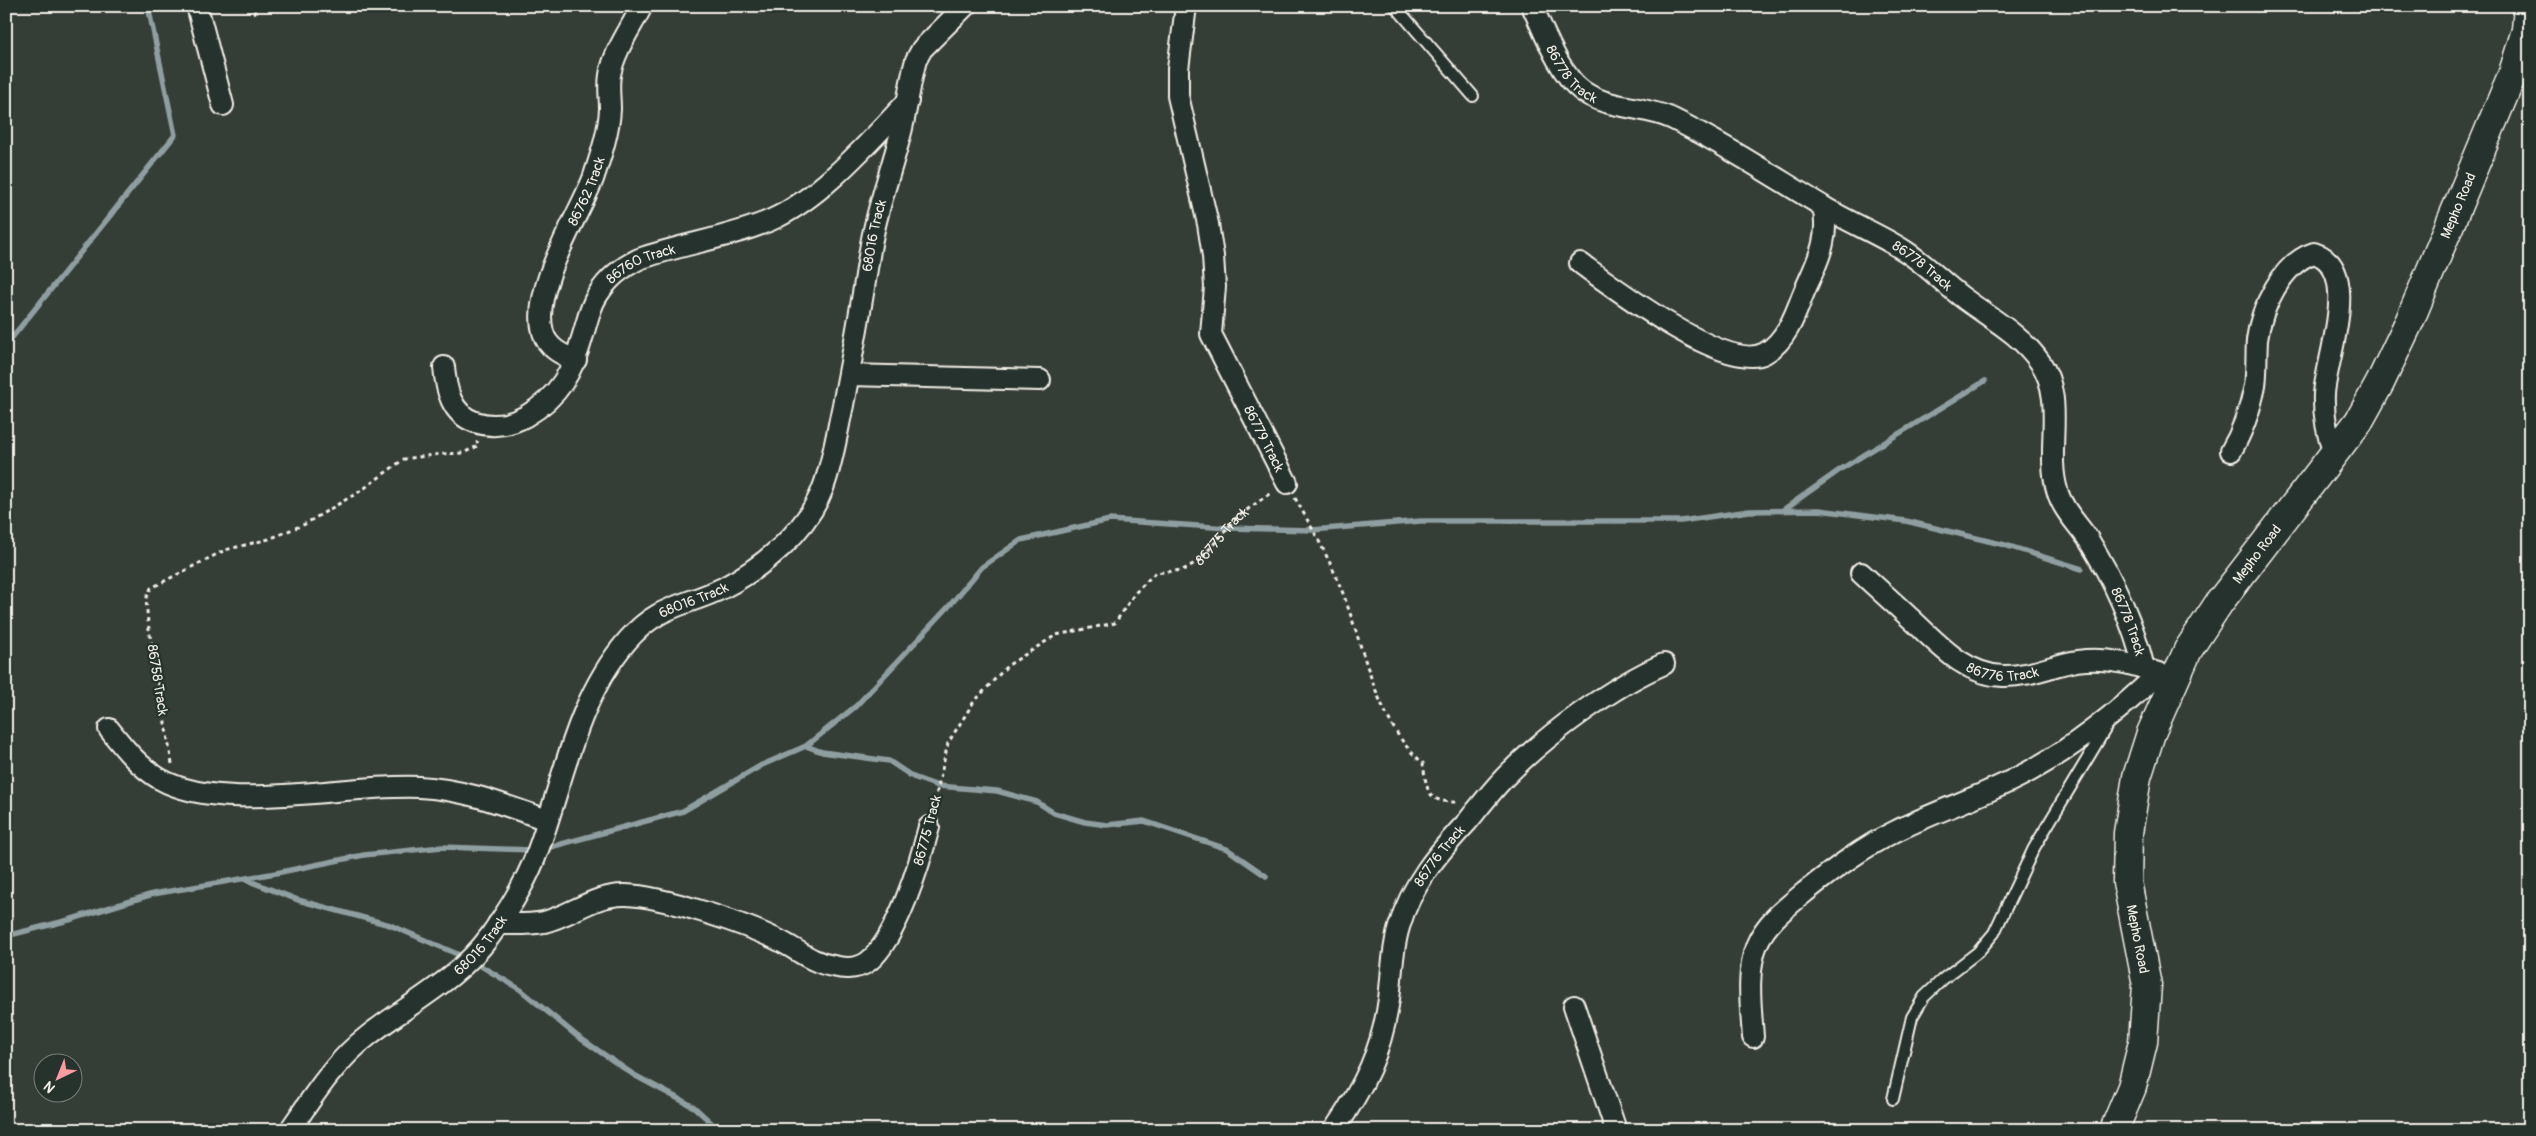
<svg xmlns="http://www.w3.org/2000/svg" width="2536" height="1136" viewBox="0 0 2536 1136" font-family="Pangolin,sans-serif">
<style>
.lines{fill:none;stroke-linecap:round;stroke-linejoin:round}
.stream{stroke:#8f9ea0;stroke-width:5.5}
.lane-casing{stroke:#f4f1e8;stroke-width:14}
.street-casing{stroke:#f4f1e8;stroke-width:24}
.secondary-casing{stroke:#f4f1e8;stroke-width:31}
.path{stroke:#f4f1e8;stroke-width:3;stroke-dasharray:4 4;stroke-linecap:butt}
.lane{stroke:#26332d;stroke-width:10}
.street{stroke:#26332d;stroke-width:20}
.secondary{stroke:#26332d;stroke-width:28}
.labels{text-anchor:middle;stroke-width:4.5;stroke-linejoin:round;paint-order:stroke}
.street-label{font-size:14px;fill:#f4f1e8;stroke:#26332d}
</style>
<rect width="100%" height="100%" fill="#353d37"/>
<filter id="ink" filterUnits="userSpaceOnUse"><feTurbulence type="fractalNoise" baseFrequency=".02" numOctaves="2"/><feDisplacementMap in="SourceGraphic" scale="10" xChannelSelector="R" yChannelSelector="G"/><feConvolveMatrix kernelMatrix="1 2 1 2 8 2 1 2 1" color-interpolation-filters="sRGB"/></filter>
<g filter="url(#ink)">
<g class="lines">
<g class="stream">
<polyline points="6,345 175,135 148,6"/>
<polyline points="1783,510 1841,469 1985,381"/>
<polyline points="806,746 822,752 889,761 913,777 938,786 997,791 1037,802 1054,813 1085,822 1107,825 1144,821 1227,849 1266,876"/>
<polyline points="543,849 683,811 762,765 806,746 856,706 951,604 982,567 1021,540 1110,520 1228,528 1312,530 1421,521 1681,521 1749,511 1819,510 1906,521 2005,545 2082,569"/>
<polyline points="244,879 298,900 390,925 471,960 521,990 577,1036 634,1075 694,1107 719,1130"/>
<polyline points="6,936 69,920 153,894 276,873 364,855 442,847 534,850"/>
</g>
<g class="lane-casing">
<g id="lane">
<polyline points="1395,6 1473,96"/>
<polyline points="1893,1099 1912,1017 1924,997 1943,979 1978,952 1994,933 2034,848 2107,726"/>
</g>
</g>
<g class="street-casing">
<g id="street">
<polyline points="197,6 223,105"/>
<path id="s2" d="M1186,6L1178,69V96L1208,224L1213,256L1215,287L1211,334L1287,483"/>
<path id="s3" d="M1532,6C1544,31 1559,73 1581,90C1607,110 1644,105 1673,119C1726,145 1774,177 1824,207C1850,223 1879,234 1905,251C1927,265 1945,285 1966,300C1992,319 2021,335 2040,362C2066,399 2045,449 2057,490C2062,509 2077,523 2088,539C2113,579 2133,622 2144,668"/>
<path d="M1580,263C1612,286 1727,374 1765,353C1785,342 1795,316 1802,297C1815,265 1831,241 1823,207"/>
<path id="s4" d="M576,360C562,355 547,348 543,332C531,290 577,219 593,179C600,158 609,132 610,109C610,98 608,86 610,75C614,51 631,28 642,6"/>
<path id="s5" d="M444,367C446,389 451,414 475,422C493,428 510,425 526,416C559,397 573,371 583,335C587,322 590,307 597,296C608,278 621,268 639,259C682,244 729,238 771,220C821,198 870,141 908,101"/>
<polyline points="849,375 1040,380"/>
<path d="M2231,451C2243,431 2250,410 2255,386C2257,371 2256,355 2257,340C2261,308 2282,263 2314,253C2363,268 2326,359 2324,394C2323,416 2327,434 2334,454"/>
<path id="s6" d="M1861,573C1877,588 1893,602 1909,617C1936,641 1963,675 2003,676C2029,677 2052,665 2077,661C2103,657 2131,663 2155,672"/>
<path d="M109,729C124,748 139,767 160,779C224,815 346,783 419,787C464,789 505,805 547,820"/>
<path d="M498,924C513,924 529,925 544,922C572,915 595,894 626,895C663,896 745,924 778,940C797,949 812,963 833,966C845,969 859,969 869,961C897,938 920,863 929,827"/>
<polyline points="1574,1006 1616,1130"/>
<path d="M1753,1037C1751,1008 1746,972 1757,944C1767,921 1787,907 1805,892C1834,869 1863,847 1896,831C1940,809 1987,795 2030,771C2078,745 2120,710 2159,673"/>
<path id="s7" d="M290,1130C313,1096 336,1060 369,1035C410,1003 459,979 490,936C509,910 527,881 538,850C564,779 576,700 627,641C659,604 684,607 723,588C763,567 807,531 823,488C833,462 837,432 843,405C853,353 862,302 870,250C876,211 890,175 900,136C907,111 909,85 916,60L922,49L965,6"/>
<path id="s8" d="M1334,1130C1364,1087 1382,1051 1389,999C1392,975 1392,950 1399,927C1411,885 1438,853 1468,821C1481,805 1493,789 1507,775C1546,735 1613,686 1664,664"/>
</g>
</g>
<g class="secondary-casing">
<g id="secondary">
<path id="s9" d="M2114,1130L2132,1087L2143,1042L2147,985L2127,882L2128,833L2137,777L2151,733L2188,650L2219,603L2359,421L2380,383L2410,320L2513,73L2526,30L2528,6"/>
</g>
</g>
<g class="path">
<polyline points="254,14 256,6"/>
<path d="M1295,498C1311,526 1328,556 1340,586C1363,641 1375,724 1423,763C1427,791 1426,803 1459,802"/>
<polyline points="172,764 148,623 146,599 151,588 225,550 269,539 305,524 362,490 404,459 441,454 463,453 478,446 477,441"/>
<path id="s1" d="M933,809L948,743L973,703L1007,666L1056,635L1115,623L1135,593L1155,573L1183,570L1200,560L1237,517L1272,492"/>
</g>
<use href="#lane" class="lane"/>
<use href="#street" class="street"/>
<use href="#secondary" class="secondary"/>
</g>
</g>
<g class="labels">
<g class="street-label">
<text dy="5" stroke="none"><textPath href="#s3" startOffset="80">86778 Track</textPath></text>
<text dy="5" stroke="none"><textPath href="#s4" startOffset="195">86762 Track</textPath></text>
<text dy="5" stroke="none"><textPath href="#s9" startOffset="1021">Mepho Road</textPath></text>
<text dy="5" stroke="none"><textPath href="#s7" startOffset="1122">68016 Track</textPath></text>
<text dy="5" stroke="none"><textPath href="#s5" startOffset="320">86760 Track</textPath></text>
<text dy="5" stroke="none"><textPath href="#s3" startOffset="485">86778 Track</textPath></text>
<text dy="5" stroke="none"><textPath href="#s2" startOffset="450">86779 Track</textPath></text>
<text dy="5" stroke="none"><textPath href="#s1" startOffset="428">86775 Track</textPath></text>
<text dy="5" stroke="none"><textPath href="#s9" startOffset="616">Mepho Road</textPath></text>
<text dy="5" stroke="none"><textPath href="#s7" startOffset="688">68016 Track</textPath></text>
<text dy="5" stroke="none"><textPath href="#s3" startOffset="919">86778 Track</textPath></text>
<text dy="5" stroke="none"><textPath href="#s6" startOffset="178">86776 Track</textPath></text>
<text transform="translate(158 680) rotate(81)" y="5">86758 Track</text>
<text transform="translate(927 830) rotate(-75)" y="5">86775 Track</text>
<text dy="5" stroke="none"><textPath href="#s8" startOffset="299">86776 Track</textPath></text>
<text transform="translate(2138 939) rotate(79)" y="5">Mepho Road</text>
<text dy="5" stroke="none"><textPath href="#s7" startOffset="268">68016 Track</textPath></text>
</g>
</g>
<rect width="2536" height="1136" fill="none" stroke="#26332d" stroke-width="25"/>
<rect x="12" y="12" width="2511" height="1111" fill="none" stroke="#f4f1e8" stroke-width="2" filter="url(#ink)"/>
<g transform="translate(58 1078) rotate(223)"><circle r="24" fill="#26332d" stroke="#787f78"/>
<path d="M0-4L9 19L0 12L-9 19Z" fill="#ff9aa2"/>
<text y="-8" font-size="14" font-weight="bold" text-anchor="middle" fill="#f4f1e8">N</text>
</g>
</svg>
